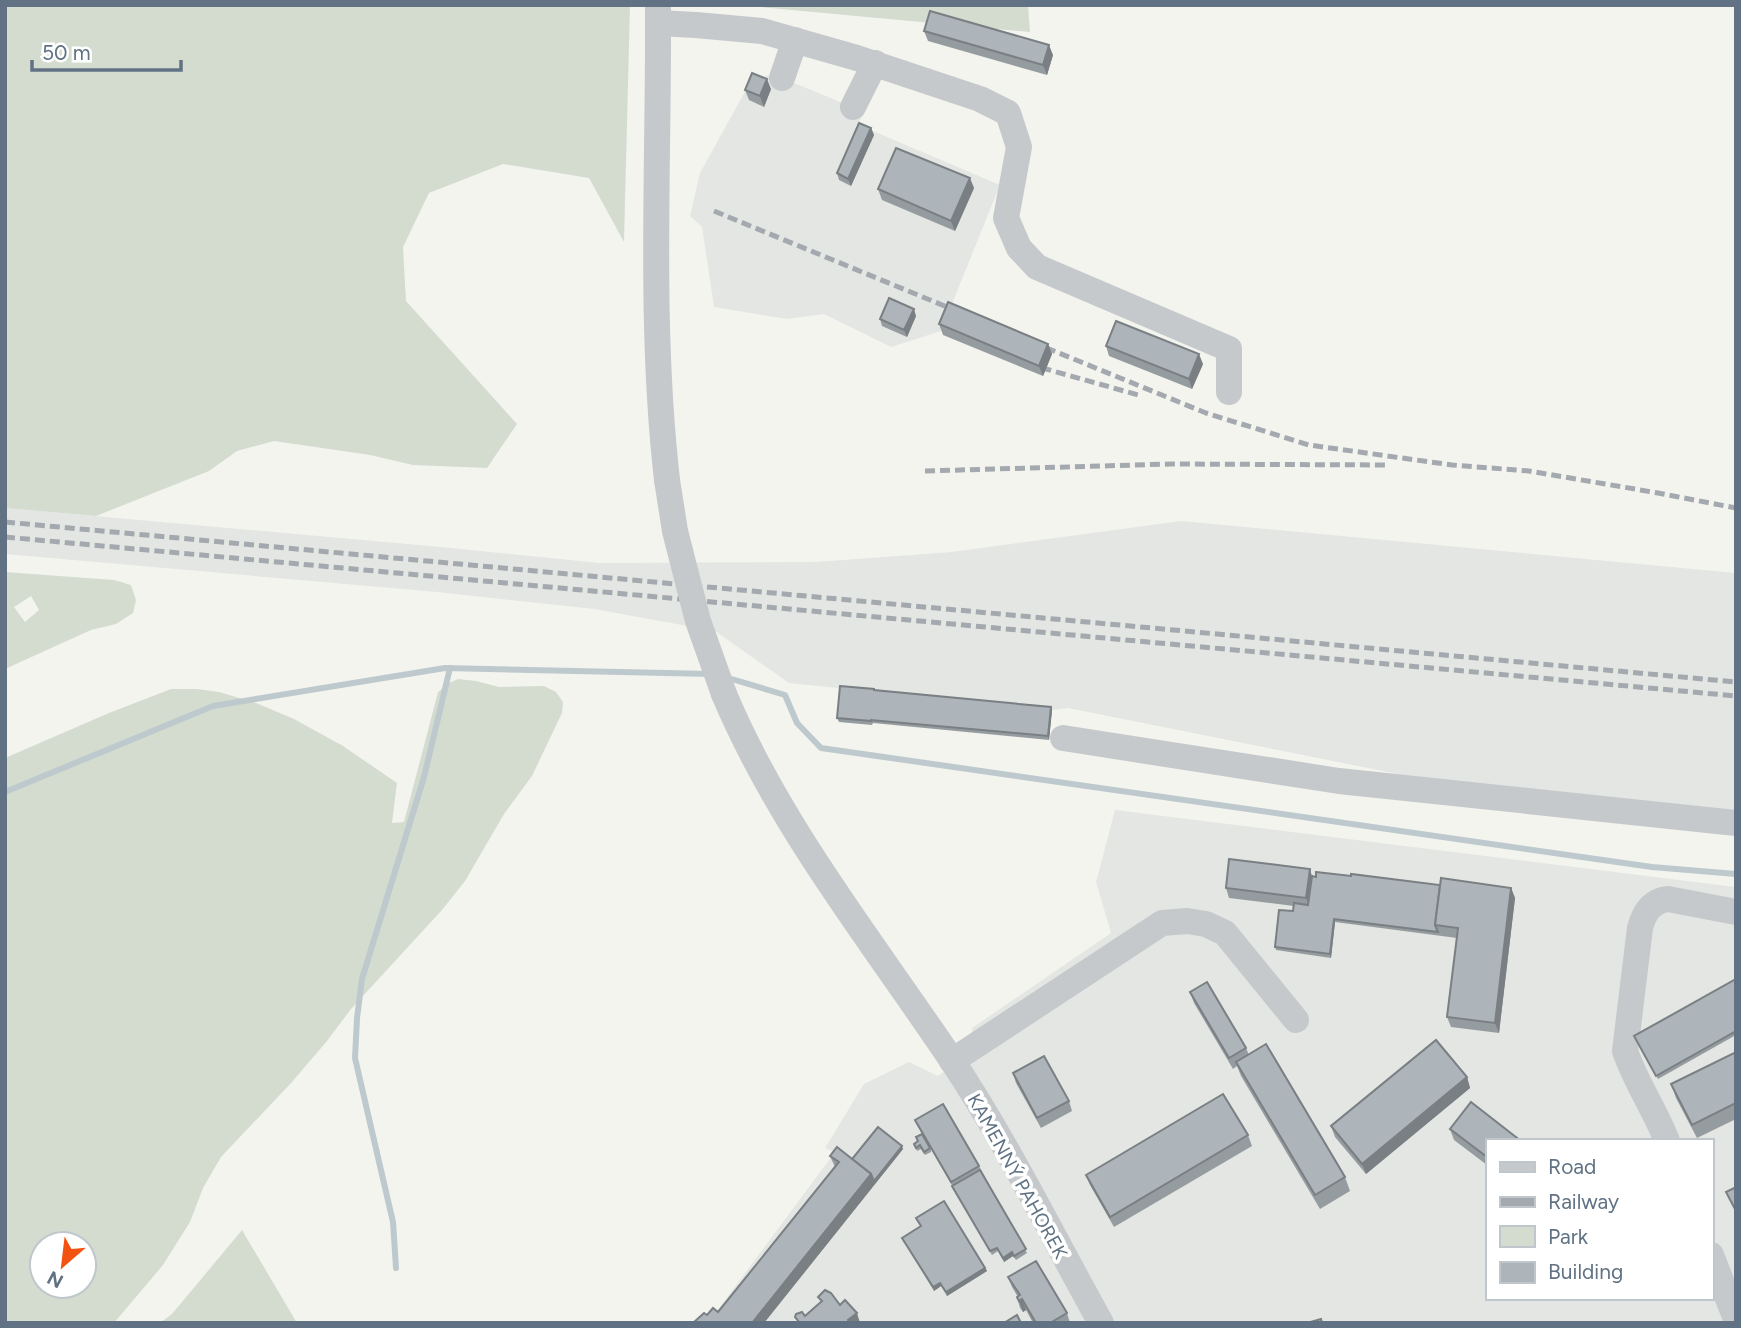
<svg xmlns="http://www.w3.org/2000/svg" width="1741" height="1328" viewBox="0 0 1741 1328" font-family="Figtree,sans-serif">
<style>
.built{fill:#e4e6e3;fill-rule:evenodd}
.green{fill:#d4dcd0;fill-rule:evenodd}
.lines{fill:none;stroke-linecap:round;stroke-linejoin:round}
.stream{stroke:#bec9ce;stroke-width:6}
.minor{stroke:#c6c9cc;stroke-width:26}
.rail{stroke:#a3a9af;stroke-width:5;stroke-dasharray:10 5;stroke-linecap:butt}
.minor-bridge{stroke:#c6c9cc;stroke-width:26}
.wall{fill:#959ca0}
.shaded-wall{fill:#797f82}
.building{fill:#adb5ba;stroke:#797f82;stroke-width:2}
.labels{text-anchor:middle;stroke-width:7;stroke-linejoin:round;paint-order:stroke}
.street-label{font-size:19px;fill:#607283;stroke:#fff}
</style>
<rect width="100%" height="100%" fill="#f4f4ef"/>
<g class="built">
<polygon points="775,75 862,111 859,125 1000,185 941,331 891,347 824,314 787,319 714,307 702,227 690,216 700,173 753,77"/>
<polygon points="5,508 441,547 599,563 816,562 952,552 1181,521 1736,573 1736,810 1408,776 1068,708 1052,710 789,683 715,631 594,609 437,592 5,554"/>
<path d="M1115,810L1736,887V1323H708L835,1152L825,1148L864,1084L909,1062L938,1076L974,1049L972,1028L1111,933L1096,882ZM1487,1141H1711V1298H1487Z"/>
</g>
<g class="green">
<polygon points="5,5 630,5 624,242 589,178 503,164 429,193 403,247 406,301 517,424 487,468 413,465 370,455 274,441 237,451 209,471 96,516 5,508"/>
<polygon points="739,5 1028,5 1030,32"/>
<path d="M5,572L114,580L131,585L136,600L133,613L116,624L91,630L5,669ZM31,596L39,610L25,622L14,607Z"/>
<path d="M458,679L476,681L499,687L544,686L556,692L563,702L562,713L532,776L504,814L465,881L442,910L351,1009L327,1041L292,1082L221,1157L203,1188L190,1222L163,1265L114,1323H5V758L109,713L171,689H197L219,692L256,703L294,719L343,746L397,783L392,823L404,822L438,692L449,683ZM84,1244V1286H42V1244Z"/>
<polygon points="242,1230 297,1323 160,1323 172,1314"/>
</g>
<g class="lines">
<g class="stream">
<polyline points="725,677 785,695 797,723 821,748 1652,867 1736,874"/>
<polyline points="5,792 213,706 445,668 711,674"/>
<polyline points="396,1268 393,1222 355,1058 357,1018 362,979 424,777 450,668"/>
</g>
<g class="minor">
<path d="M658,6C659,164 649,322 667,480"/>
<polyline points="658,23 696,25 762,31 857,58 980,99 1008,113 1019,147 1006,218 1019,248 1037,267 1229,349 1229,392"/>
<polyline points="782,78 795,40"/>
<polyline points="853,107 875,63"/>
<path d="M724,694C780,827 871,940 951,1059C1007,1143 1052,1235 1101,1323"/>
<polyline points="1063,738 1339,781 1736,823"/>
<polyline points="952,1061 1162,923 1187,921 1206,924 1225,933 1296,1020"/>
<path d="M1667,1141C1655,1110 1636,1083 1625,1051L1640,928C1644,913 1651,901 1668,899L1736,912"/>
<polyline points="1711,1255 1736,1319"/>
</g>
<g class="rail">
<polyline points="714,211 964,314"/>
<polyline points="1032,342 1206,413 1309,445 1452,465 1529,471 1658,493 1736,508"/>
<polyline points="1028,361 1046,369 1142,396"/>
<polyline points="925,471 1171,464 1389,465"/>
<polyline points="5,522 1736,682"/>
<polyline points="5,537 1736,696"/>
</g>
<polyline class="minor-bridge" points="667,480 675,531 698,621 724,694"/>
</g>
<g class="wall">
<polygon points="924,31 1053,55 1047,75 928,41"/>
<polygon points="771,89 764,107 749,100 745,90"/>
<polygon points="871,128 874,135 851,186 839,180 837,173"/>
<polygon points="974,188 955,231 882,200 878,189"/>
<polygon points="916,316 907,337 882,326 880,319"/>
<polygon points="939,324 1048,344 1052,354 1043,376 943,335"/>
<polygon points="1106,346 1203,364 1192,389 1109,356"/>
<polygon points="874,690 1051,707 1052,710 1049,740 873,723 872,725 839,722 837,718"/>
<polygon points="1312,876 1316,877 1351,876 1440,885 1511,888 1515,898 1499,1033 1451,1027 1447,1017 1457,938 1335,922 1331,958 1276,950 1275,947 1293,911 1294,906 1229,898 1226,888"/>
<polygon points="1736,979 1736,1035 1658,1079 1634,1036"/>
<polygon points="1190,992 1246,1048 1249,1055 1345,1177 1350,1191 1320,1209 1241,1076 1237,1066 1233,1069 1194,1003"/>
<polygon points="1736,1052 1736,1119 1697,1138 1676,1098 1671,1084"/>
<polygon points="1013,1073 1069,1101 1072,1111 1041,1128 1016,1083"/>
<polygon points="1467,1077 1470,1088 1366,1174 1335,1137 1331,1126"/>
<polygon points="915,1120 979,1166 1027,1253 1016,1260 1013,1256 1004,1262 998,1251 992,1255 931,1149 931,1152 925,1155 921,1149 917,1151 914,1144 918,1142 917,1141 922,1134"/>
<polygon points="1450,1129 1487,1141 1487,1165 1454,1140"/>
<polygon points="1248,1135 1252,1146 1114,1227 1090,1185 1086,1175"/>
<polygon points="903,1149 764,1323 707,1315 718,1312 835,1167 830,1156 852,1159"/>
<polygon points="916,1218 985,1268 987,1271 947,1296 941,1286 934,1291 902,1238 921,1227"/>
<polygon points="1008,1277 1067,1313 1070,1323 1033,1323 1026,1310 1023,1312 1020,1308 1017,1297 1018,1297 1012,1287"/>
</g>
<g class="shaded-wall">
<polygon points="1049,45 1053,55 1047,75 1043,65"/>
<polygon points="767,79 771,89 764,107 760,96"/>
<polygon points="871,128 874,135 851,186 848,179"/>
<polygon points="970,178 974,188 955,231 951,221"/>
<polygon points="914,309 916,316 907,337 904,330"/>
<polygon points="1048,344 1052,354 1043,376 1039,366"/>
<polygon points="1199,354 1203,364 1192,389 1189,379"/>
<polygon points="1051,707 1052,710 1049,740 1048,736"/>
<polygon points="1310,869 1313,880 1310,908 1306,898"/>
<polygon points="1511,888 1515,898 1499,1033 1495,1023"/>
<polygon points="1334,919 1335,922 1331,958 1330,954"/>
<polygon points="1467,1077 1470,1088 1366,1174 1362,1164"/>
<polygon points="902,1146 903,1149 764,1323 752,1323 871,1174"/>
<polygon points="1012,1252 1013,1256 1004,1262 1003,1258"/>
<polygon points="985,1268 987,1271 947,1296 946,1292"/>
<polygon points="940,1283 941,1286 934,1291 933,1287"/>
<polygon points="1022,1299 1026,1310 1023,1312 1019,1301"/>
<polygon points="857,1313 860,1323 849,1323 848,1320"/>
</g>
<g class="building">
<polygon points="930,11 1049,45 1043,65 924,31"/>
<polygon points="752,73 767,79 760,96 745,90"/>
<polygon points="859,123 871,128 848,179 837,173"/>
<polygon points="896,148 970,178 951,221 878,189"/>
<polygon points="889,298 914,309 904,330 880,319"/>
<polygon points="948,302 1048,344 1039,366 939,324"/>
<polygon points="1116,321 1199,354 1189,379 1106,346"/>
<polygon points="840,686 874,689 874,690 1051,707 1048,736 871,720 871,721 837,718"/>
<polygon points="1229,859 1310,869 1306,898 1226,888"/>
<polygon points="1316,872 1351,876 1351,874 1440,885 1435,925 1438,932 1334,919 1330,954 1275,947 1279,910 1293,911 1294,903 1308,905 1312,876 1316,877"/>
<polygon points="1441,878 1511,888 1495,1023 1447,1017 1458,928 1435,925"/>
<polygon points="1736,979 1736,1031 1656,1076 1634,1036"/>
<polygon points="1207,982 1246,1048 1229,1058 1190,992"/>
<polygon points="1436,1040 1467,1077 1362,1164 1331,1126"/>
<polygon points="1266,1044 1345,1177 1315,1195 1236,1062"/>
<polygon points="1736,1052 1736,1103 1692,1125 1671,1084"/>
<polygon points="1044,1056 1069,1101 1037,1118 1013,1073"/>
<polygon points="1223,1094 1248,1135 1110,1217 1086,1175"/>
<polygon points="1471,1102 1521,1141 1487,1141 1487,1157 1450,1129"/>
<polygon points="943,1104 979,1166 951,1182 915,1120"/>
<polygon points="878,1127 902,1146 874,1181 871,1174 852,1159"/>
<polygon points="922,1134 930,1148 924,1152 920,1145 916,1148 914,1144 918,1141 916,1137"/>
<polygon points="837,1147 871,1174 752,1323 693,1323 704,1313 707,1315 713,1308 718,1312 839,1162 830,1156"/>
<polygon points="980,1170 1026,1249 1014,1256 1012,1252 1003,1258 997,1248 990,1251 952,1186"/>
<polygon points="1736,1187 1736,1211 1726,1192"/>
<polygon points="944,1201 985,1268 946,1292 940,1283 933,1287 902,1238 921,1226 916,1218"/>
<polygon points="1036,1261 1067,1313 1050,1323 1036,1323 1022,1299 1019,1301 1017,1297 1020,1295 1008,1277"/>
<polygon points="825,1290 831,1293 840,1305 845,1300 857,1313 848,1320 850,1323 797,1323 799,1322 795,1317 796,1314 802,1312 805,1316 822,1301 818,1297"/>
<polygon points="1017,1315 1021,1323 1004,1323"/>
<polygon points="1321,1319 1322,1323 1307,1323"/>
</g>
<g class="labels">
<g class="street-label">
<text transform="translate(1018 1176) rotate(61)" y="7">KAMENNÝ PAHOREK</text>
</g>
</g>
<rect width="1741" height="1328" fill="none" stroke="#607283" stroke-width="14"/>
<rect x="1486" y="1139" width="228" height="161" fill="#ffffff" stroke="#bfc7cd" stroke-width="2"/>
<rect x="1500" y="1162" width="35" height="10" fill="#c6c9cc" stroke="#bfc7cd" stroke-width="2"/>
<text x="1548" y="1174" font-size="21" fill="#607283">Road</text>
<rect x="1500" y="1197" width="35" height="10" fill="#a3a9af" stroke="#bfc7cd" stroke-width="2"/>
<text x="1548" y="1209" font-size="21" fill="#607283">Railway</text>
<rect x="1500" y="1226" width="35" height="21" fill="#d4dcd0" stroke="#bfc7cd" stroke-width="2"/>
<text x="1548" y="1244" font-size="21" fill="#607283">Park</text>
<rect x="1500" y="1262" width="35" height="21" fill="#adb5ba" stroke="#bfc7cd" stroke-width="2"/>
<text x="1548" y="1279" font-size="21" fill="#607283">Building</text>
<g transform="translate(63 1265) rotate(208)"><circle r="33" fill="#ffffff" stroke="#bfc7cd" stroke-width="2"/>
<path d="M0-5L12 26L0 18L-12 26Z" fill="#f25311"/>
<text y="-10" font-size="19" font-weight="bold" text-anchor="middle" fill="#607283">N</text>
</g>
<path d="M32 60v10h149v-10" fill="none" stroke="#607283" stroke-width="3.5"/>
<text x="42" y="60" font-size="21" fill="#607283" stroke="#ffffff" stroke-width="5" paint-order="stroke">50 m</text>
</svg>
